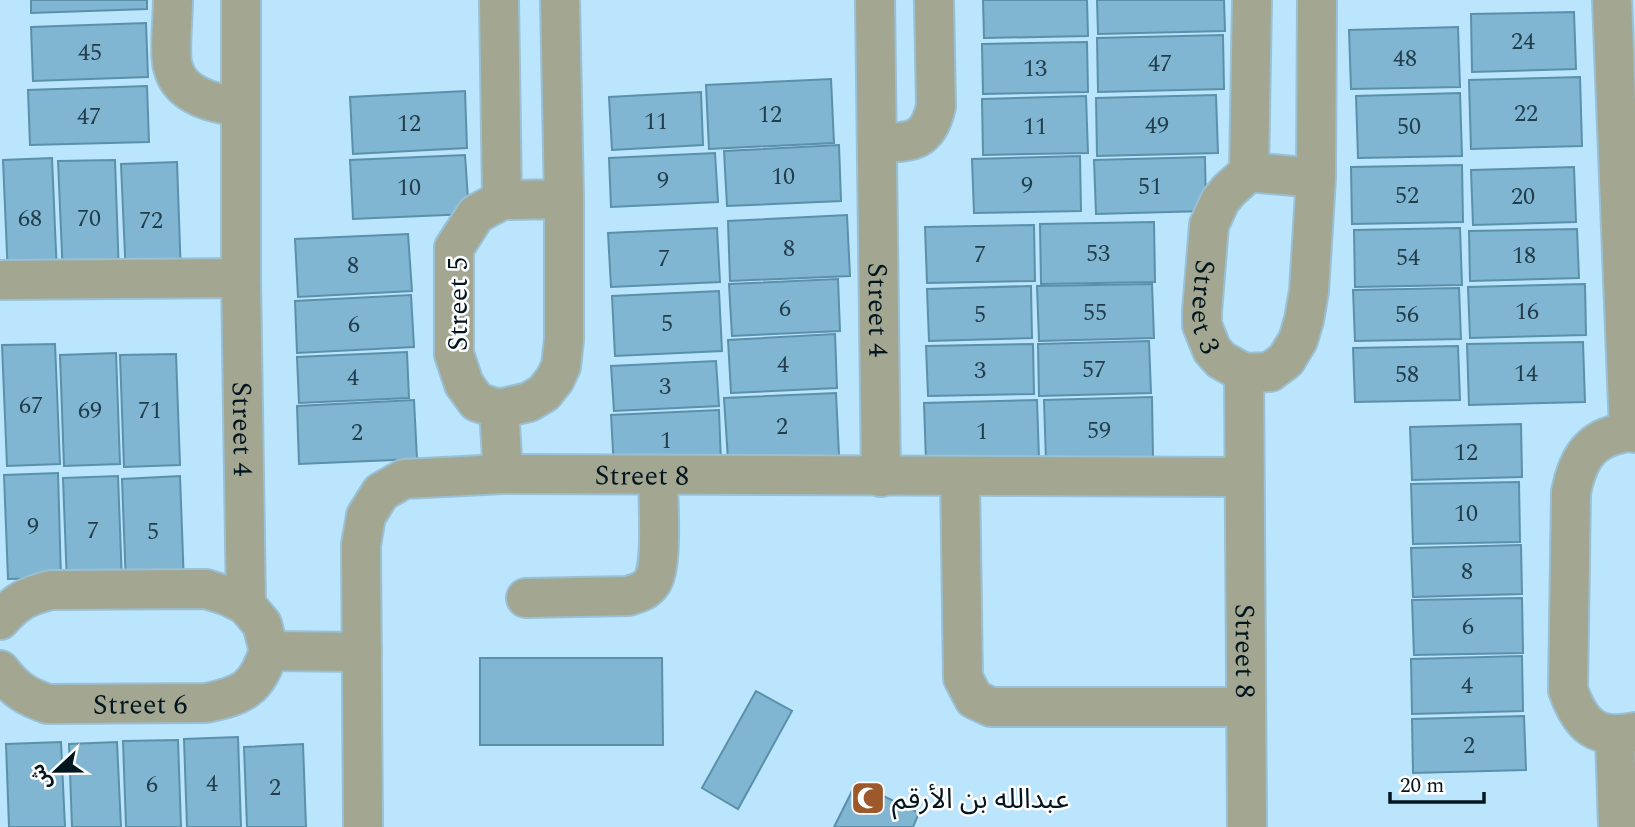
<svg xmlns="http://www.w3.org/2000/svg" width="1635" height="827" viewBox="0 0 1635 827" font-family="Spectral,'Noto Sans Arabic',serif">
<style>
.building{fill:#80b6d2;stroke:#5b90ab;stroke-width:2}
.lines{fill:none;stroke-linecap:round;stroke-linejoin:round}
.minor-casing{stroke:#99c0d4;stroke-width:42}
.minor{stroke:#a3a690;stroke-width:38}
.labels{text-anchor:middle;stroke-width:5;stroke-linejoin:round;paint-order:stroke}
.number-label{font-size:24px;fill:#223e4c}
.street-label{font-size:28px;fill:#021620;stroke:#fff}
.poi-label{font-size:28px;fill:#021620;stroke:#fff;text-anchor:start}
</style>
<rect width="100%" height="100%" fill="#bae5fc"/>
<g class="building">
<polygon points="31,0 147,0 147,9 31,13"/>
<polygon points="983,0 1087,0 1088,36 984,38"/>
<polygon points="1097,0 1224,0 1225,31 1098,34"/>
<polygon points="1574,12 1576,69 1472,72 1471,14"/>
<polygon points="146,23 148,77 33,81 31,27"/>
<polygon points="1458,27 1460,87 1351,89 1349,30"/>
<polygon points="1223,35 1224,89 1098,92 1097,38"/>
<polygon points="1087,42 1088,92 983,94 982,44"/>
<polygon points="1580,77 1582,146 1471,149 1469,80"/>
<polygon points="831,79 834,143 709,149 706,85"/>
<polygon points="147,86 149,142 30,145 28,90"/>
<polygon points="465,91 467,148 353,154 350,97"/>
<polygon points="701,92 703,145 612,150 609,97"/>
<polygon points="1460,93 1462,156 1358,158 1356,96"/>
<polygon points="1216,95 1218,153 1097,156 1096,98"/>
<polygon points="1086,96 1088,153 983,155 982,99"/>
<polygon points="839,145 841,201 727,206 724,151"/>
<polygon points="715,153 718,202 611,207 609,158"/>
<polygon points="465,155 469,214 353,219 350,160"/>
<polygon points="1080,156 1081,211 974,213 972,159"/>
<polygon points="1205,157 1206,211 1096,214 1094,160"/>
<polygon points="52,158 57,275 8,277 3,160"/>
<polygon points="115,160 119,275 63,277 58,161"/>
<polygon points="177,162 181,276 126,278 121,164"/>
<polygon points="1462,165 1463,222 1352,224 1351,167"/>
<polygon points="1574,167 1576,222 1473,225 1471,170"/>
<polygon points="847,215 850,276 730,281 728,221"/>
<polygon points="1154,222 1155,282 1041,284 1040,224"/>
<polygon points="1034,225 1035,281 927,283 925,227"/>
<polygon points="717,228 720,282 611,287 608,233"/>
<polygon points="1460,228 1462,285 1355,287 1354,230"/>
<polygon points="1577,229 1579,278 1470,281 1469,231"/>
<polygon points="408,234 412,291 298,297 295,239"/>
<polygon points="838,279 840,331 732,336 729,284"/>
<polygon points="1152,284 1154,338 1039,341 1037,286"/>
<polygon points="1585,284 1586,335 1470,338 1468,287"/>
<polygon points="1031,286 1032,338 929,341 927,289"/>
<polygon points="1459,288 1461,339 1355,341 1353,290"/>
<polygon points="719,291 722,351 615,356 612,296"/>
<polygon points="411,295 414,347 297,353 295,301"/>
<polygon points="835,334 837,388 731,393 728,340"/>
<polygon points="1149,341 1151,393 1039,396 1038,344"/>
<polygon points="1583,342 1585,402 1469,405 1467,344"/>
<polygon points="55,344 60,464 7,466 2,345"/>
<polygon points="1033,344 1034,394 928,396 926,346"/>
<polygon points="1458,346 1460,400 1355,402 1353,348"/>
<polygon points="407,352 409,398 299,403 297,357"/>
<polygon points="116,353 120,464 64,466 60,355"/>
<polygon points="176,354 180,465 124,467 120,355"/>
<polygon points="716,361 719,406 614,411 611,366"/>
<polygon points="836,393 839,455 728,460 724,398"/>
<polygon points="1152,397 1153,459 1046,462 1044,400"/>
<polygon points="414,400 417,459 299,464 297,406"/>
<polygon points="1037,400 1039,459 926,462 924,403"/>
<polygon points="719,410 721,464 614,469 611,415"/>
<polygon points="1521,424 1522,477 1412,480 1410,427"/>
<polygon points="58,473 61,578 8,579 4,475"/>
<polygon points="118,476 122,582 67,584 63,478"/>
<polygon points="180,476 184,584 126,585 122,479"/>
<polygon points="1519,482 1520,542 1413,544 1411,484"/>
<polygon points="1521,545 1522,594 1413,597 1411,548"/>
<polygon points="1522,598 1523,653 1414,655 1412,600"/>
<polygon points="1522,656 1523,711 1412,714 1411,659"/>
<polygon points="480,658 662,658 663,745 480,745"/>
<polygon points="756,691 792,711 738,809 702,788"/>
<polygon points="1524,716 1526,770 1413,773 1412,719"/>
<polygon points="238,737 241,827 187,827 184,739"/>
<polygon points="178,740 181,827 126,827 123,741"/>
<polygon points="61,742 65,827 9,827 6,744"/>
<polygon points="117,742 121,827 72,827 69,744"/>
<polygon points="303,744 306,827 247,827 244,747"/>
<polygon points="856,783 919,813 913,827 834,827"/>
</g>
<g class="lines">
<g class="minor-casing">
<g id="minor">
<path d="M173,0C173,15 169,55 173,67C180,97 216,104 241,107"/>
<path id="s1" d="M241,0V278L246,605L262,624L269,651"/>
<polyline points="499,0 502,200"/>
<polyline points="560,0 564,199 564,340 561,366 555,379 544,393 529,402 499,409 477,402 464,384 454,354 454,248 476,214 502,200 564,199"/>
<path id="s2" d="M875,0L881,477"/>
<polyline points="1612,0 1629,431"/>
<path d="M878,143C911,142 928,143 936,106L934,0"/>
<polyline points="1249,172 1252,0"/>
<path id="s3" d="M1316,178L1249,172L1229,190L1220,201L1209,225L1202,312V325L1212,350L1221,360L1244,373L1270,372L1286,360L1298,340L1304,320L1309,291L1316,178L1317,0"/>
<polyline points="0,280 241,278"/>
<path id="s4" d="M1244,373L1247,827"/>
<polyline points="499,409 503,474"/>
<path d="M1635,433C1628,431 1625,432 1618,434C1587,441 1577,463 1571,492L1568,690C1581,726 1596,740 1635,732"/>
<polyline points="960,477 963,678 974,699 991,707 1246,707"/>
<path d="M526,598L628,596C638,593 646,591 652,582C663,568 658,497 658,476"/>
<path d="M0,620C17,601 27,596 51,590L206,589L228,596L246,605"/>
<polyline points="269,651 362,652"/>
<path id="s5" d="M0,670C14,689 27,697 48,704L206,703C244,695 256,689 269,651"/>
<polyline points="1615,736 1618,827"/>
<path id="s6" d="M363,827L361,545L366,516L381,492L404,479L503,474L1244,477"/>
</g>
</g>
<use href="#minor" class="minor"/>
</g>
<defs>
<g id="mosque-square" transform="scale(1.75)"><rect x="-9" y="-9" width="18" height="18" rx="4" fill="#9d592b" stroke="#fff"/><path d="M3.5-4.9A6 6 0 1 0 3.5 4.9A5 5 0 1 1 3.5-4.9Z" fill="#fff"/></g>
</defs>
<g fill-rule="evenodd">
<use href="#mosque-square" x="868" y="798"/>
</g>
<g class="labels">
<g class="number-label">
<text x="1523" y="49">24</text>
<text x="90" y="60">45</text>
<text x="1405" y="66">48</text>
<text x="1160" y="71">47</text>
<text x="1035" y="76">13</text>
<text x="1526" y="121">22</text>
<text x="770" y="122">12</text>
<text x="89" y="124">47</text>
<text x="656" y="129">11</text>
<text x="409" y="131">12</text>
<text x="1157" y="133">49</text>
<text x="1035" y="134">11</text>
<text x="1409" y="134">50</text>
<text x="783" y="184">10</text>
<text x="663" y="188">9</text>
<text x="1027" y="193">9</text>
<text x="1150" y="194">51</text>
<text x="409" y="195">10</text>
<text x="1407" y="203">52</text>
<text x="1523" y="204">20</text>
<text x="30" y="226">68</text>
<text x="89" y="226">70</text>
<text x="151" y="228">72</text>
<text x="789" y="256">8</text>
<text x="1098" y="261">53</text>
<text x="980" y="262">7</text>
<text x="1524" y="263">18</text>
<text x="1408" y="265">54</text>
<text x="664" y="266">7</text>
<text x="353" y="273">8</text>
<text x="785" y="316">6</text>
<text x="1527" y="319">16</text>
<text x="1095" y="320">55</text>
<text x="980" y="322">5</text>
<text x="1407" y="322">56</text>
<text x="667" y="331">5</text>
<text x="354" y="332">6</text>
<text x="783" y="372">4</text>
<text x="1094" y="377">57</text>
<text x="980" y="378">3</text>
<text x="1526" y="381">14</text>
<text x="1407" y="382">58</text>
<text x="353" y="385">4</text>
<text x="665" y="394">3</text>
<text x="31" y="413">67</text>
<text x="90" y="418">69</text>
<text x="150" y="418">71</text>
<text x="782" y="434">2</text>
<text x="1099" y="438">59</text>
<text x="982" y="439">1</text>
<text x="357" y="440">2</text>
<text x="666" y="448">1</text>
<text x="1466" y="460">12</text>
<text x="1466" y="521">10</text>
<text x="33" y="534">9</text>
<text x="93" y="538">7</text>
<text x="153" y="539">5</text>
<text x="1467" y="579">8</text>
<text x="1468" y="634">6</text>
<text x="1467" y="693">4</text>
<text x="1469" y="753">2</text>
<text x="212" y="791">4</text>
<text x="152" y="792">6</text>
<text x="275" y="795">2</text>
</g>
<g class="street-label">
<text transform="translate(457 304) rotate(-90)" y="10">Street 5</text>
<text dy="10" stroke="none"><textPath href="#s3" startOffset="217">Street 3</textPath></text>
<text dy="10" stroke="none"><textPath href="#s2" startOffset="310">Street 4</textPath></text>
<text dy="10" stroke="none"><textPath href="#s1" startOffset="429">Street 4</textPath></text>
<text dy="10" stroke="none"><textPath href="#s6" startOffset="604">Street 8</textPath></text>
<text dy="10" stroke="none"><textPath href="#s4" startOffset="278">Street 8</textPath></text>
<text dy="10" stroke="none"><textPath href="#s5" startOffset="152">Street 6</textPath></text>
</g>
<g class="poi-label">
<text x="892" y="808">عبدالله بن الأرقم</text>
</g>
</g>
<g transform="translate(56 771) rotate(248)" stroke="#ffffff" stroke-width="5" paint-order="stroke">
<path d="M0-5L12 26L0 18L-12 26Z" fill="#021620"/>
<text y="-10" font-size="19" font-weight="bold" text-anchor="middle" fill="#021620">ش</text>
</g>
<path d="M1390 792v10h94v-10" fill="none" stroke="#021620" stroke-width="3.5"/>
<text x="1400" y="792" font-size="21" fill="#021620" stroke="#ffffff" stroke-width="5" paint-order="stroke">20 m</text>
</svg>
